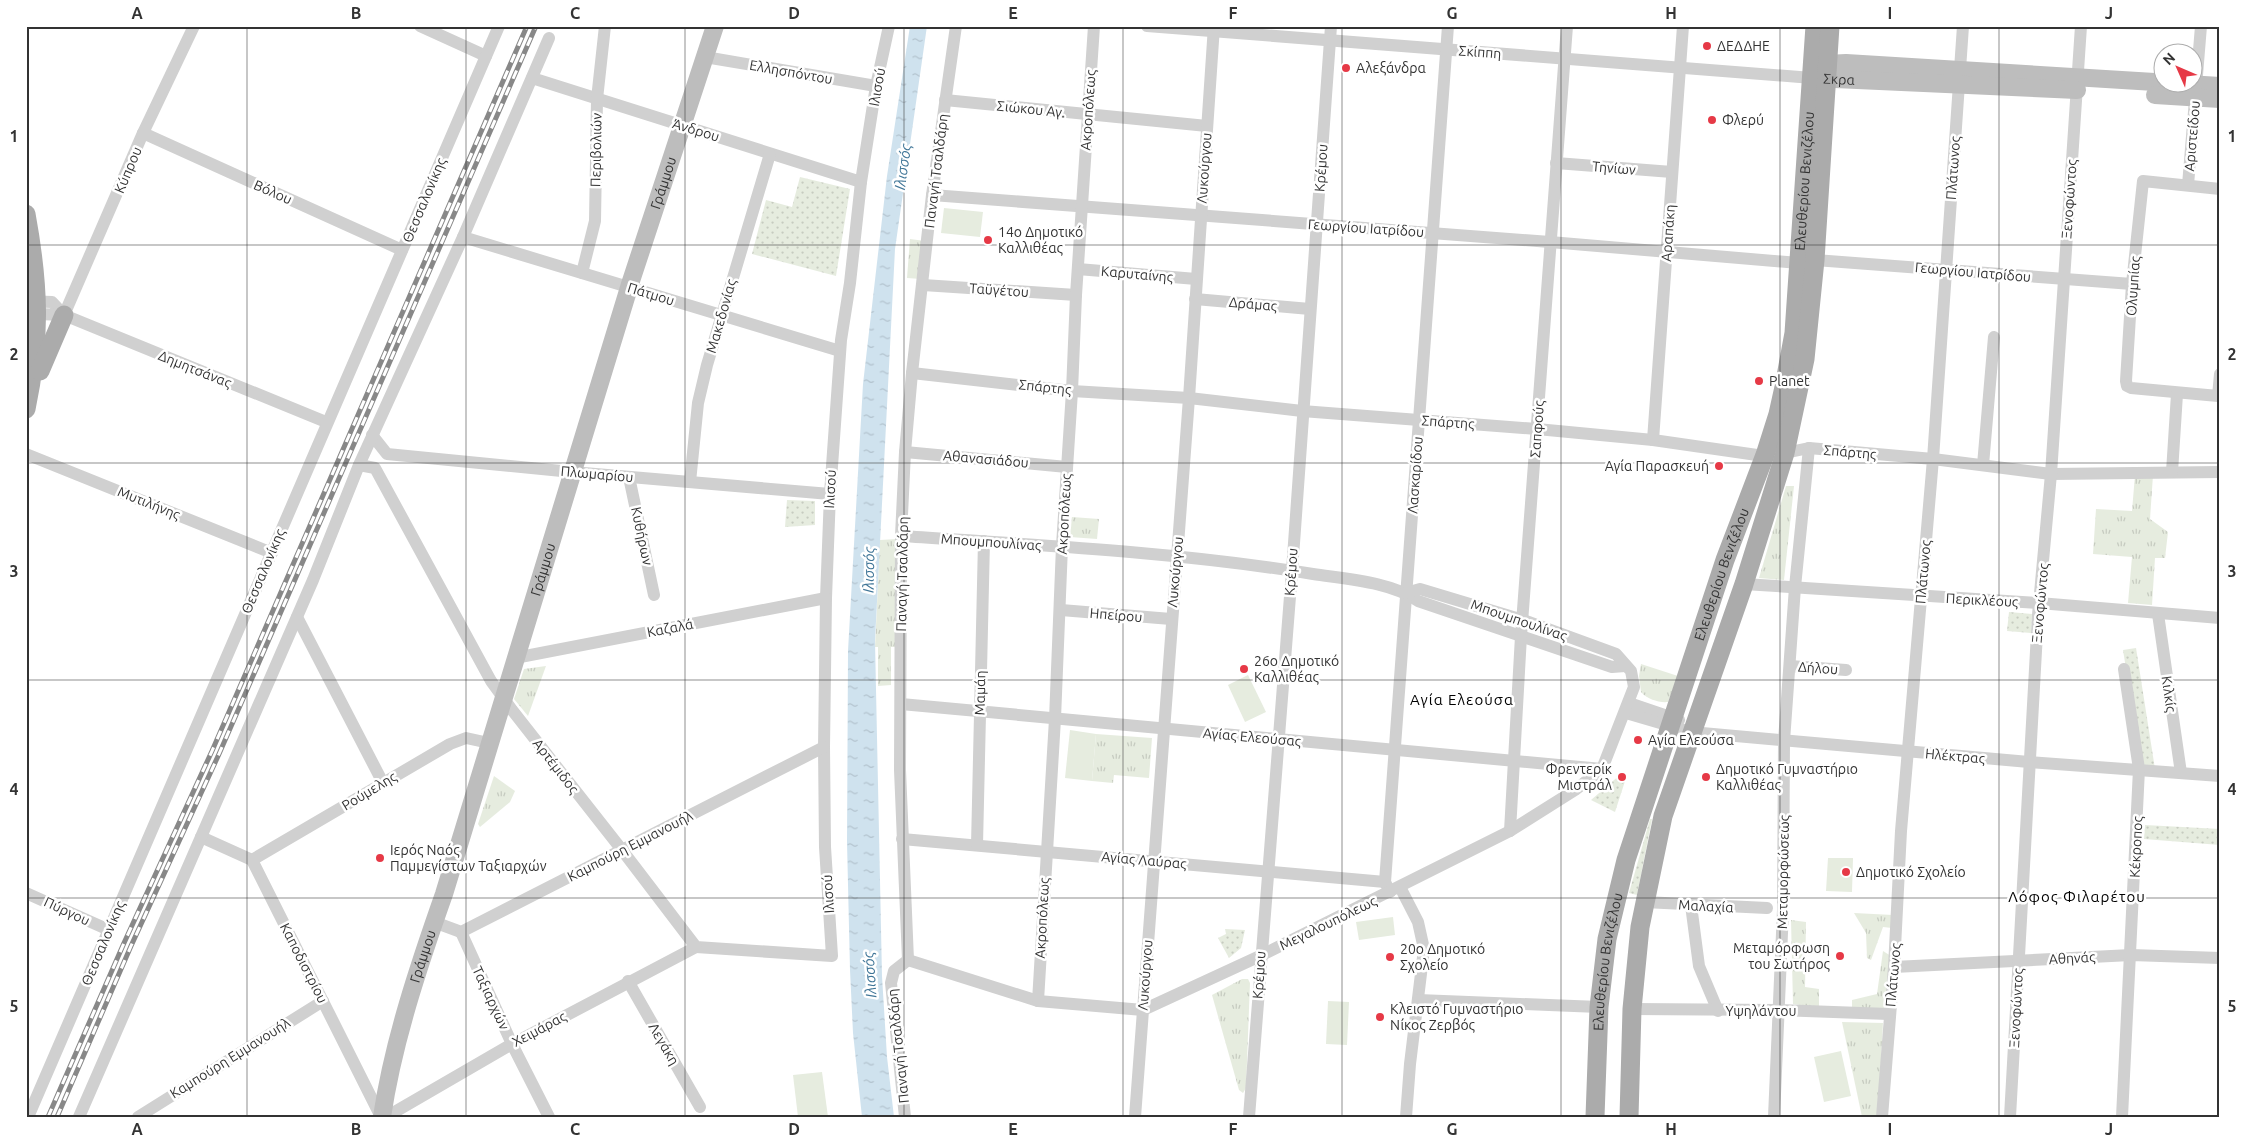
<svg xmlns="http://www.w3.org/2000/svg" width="2246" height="1143" viewBox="0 0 2246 1143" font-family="Ubuntu,sans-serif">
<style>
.grass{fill:url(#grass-dots)}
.park{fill:url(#park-tufts)}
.pitch{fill:#e6ecdf}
.water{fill:url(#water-ripples)}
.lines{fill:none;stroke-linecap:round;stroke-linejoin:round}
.street{stroke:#d0d0d0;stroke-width:12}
.secondary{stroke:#bdbdbd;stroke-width:18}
.primary{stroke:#ababab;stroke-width:19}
.rail-casing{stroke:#888;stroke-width:5}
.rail{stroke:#fff;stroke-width:3;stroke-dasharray:9;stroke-linecap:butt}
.grid{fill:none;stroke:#333;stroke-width:1;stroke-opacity:0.55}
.poi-dot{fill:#e63946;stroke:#fff;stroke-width:2}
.labels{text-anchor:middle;stroke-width:5;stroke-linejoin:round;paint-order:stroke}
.poi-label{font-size:14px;fill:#333;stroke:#fff;text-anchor:start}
.street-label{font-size:14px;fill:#333;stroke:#fff}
.water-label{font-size:15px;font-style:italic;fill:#3f7597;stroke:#fff}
.neighbourhood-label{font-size:15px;letter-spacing:1px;fill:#000;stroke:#fff}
.neatline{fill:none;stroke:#333;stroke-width:2}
.grid-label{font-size:16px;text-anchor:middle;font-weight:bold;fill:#333}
</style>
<defs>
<pattern id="grass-dots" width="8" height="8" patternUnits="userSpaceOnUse" patternTransform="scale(1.25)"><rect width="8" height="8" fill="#e6ecdf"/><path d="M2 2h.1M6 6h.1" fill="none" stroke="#c6cbc0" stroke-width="1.8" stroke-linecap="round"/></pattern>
<pattern id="park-tufts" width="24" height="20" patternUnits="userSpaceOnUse" patternTransform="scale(1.25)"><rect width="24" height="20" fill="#e6ecdf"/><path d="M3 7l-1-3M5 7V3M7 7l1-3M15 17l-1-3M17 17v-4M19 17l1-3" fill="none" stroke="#c6cbc0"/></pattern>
<pattern id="water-ripples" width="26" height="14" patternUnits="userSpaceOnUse" patternTransform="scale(1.25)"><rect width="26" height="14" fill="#cfe2ee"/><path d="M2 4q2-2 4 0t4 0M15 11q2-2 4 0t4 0" fill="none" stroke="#b2c2cd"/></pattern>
</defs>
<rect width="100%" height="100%" fill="#fff"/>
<g class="grass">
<polygon points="800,177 850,189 836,276 752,254 766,200 792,207"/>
<polygon points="787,500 815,501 815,525 785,527"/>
<polygon points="2009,612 2032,614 2031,633 2007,631"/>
<polygon points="2136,648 2155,769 2142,768 2123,650"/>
<polygon points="1621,774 1623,779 1627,775 1615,812 1591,800"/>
<polygon points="1650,819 1652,819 1637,895 1629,893"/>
<polygon points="2145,825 2220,829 2220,845 2144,839"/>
<polygon points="1225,929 1245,930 1241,948 1229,958 1218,938 1226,934"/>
</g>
<g class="park">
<polygon points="910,239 925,241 921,279 907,278"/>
<polygon points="2135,475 2153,475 2150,519 2168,532 2165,558 2155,558 2152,605 2128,603 2132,557 2093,554 2096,509 2132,511"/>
<polygon points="1786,486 1794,486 1784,580 1759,578"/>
<polygon points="1072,517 1099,519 1097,539 1070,537"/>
<polygon points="897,539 898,647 891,647 891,685 878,686 878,647 875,647 880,540"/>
<path d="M1641,664L1678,676L1668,702C1659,703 1647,699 1641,692L1639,676Z"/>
<polygon points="546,666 528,716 514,699 524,669"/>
<polygon points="1096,734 1152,738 1149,778 1114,775 1113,783 1092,781"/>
<polygon points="494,776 515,791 510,802 480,827 478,824"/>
<polygon points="1854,913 1893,915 1892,928 1883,927 1871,960 1867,958 1866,933"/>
<polygon points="1791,920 1806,922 1805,987 1819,989 1819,1008 1793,1004"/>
<polygon points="1883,951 1891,956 1886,1008 1852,1008 1852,1000 1877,994"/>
<polygon points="1242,979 1248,979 1250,983 1246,1088 1243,1093 1239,1090 1212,995"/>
<polygon points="1842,1022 1883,1023 1878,1117 1862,1117"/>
</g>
<g class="pitch">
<polygon points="944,208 983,212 980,237 941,233"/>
<polygon points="1248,675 1266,712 1245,722 1228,685"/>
<polygon points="1070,730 1096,734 1092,781 1065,778"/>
<polygon points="1828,858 1853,858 1852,892 1826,891"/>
<polygon points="1393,917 1395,935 1359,940 1356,922"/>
<polygon points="1328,1001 1349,1002 1347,1045 1326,1044"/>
<polygon points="1841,1051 1851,1096 1824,1102 1814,1057"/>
<polygon points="822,1072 828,1117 798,1117 793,1075"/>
</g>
<polygon class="water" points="910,26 927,26 895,249 875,641 882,976 887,1057 894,1117 862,1117 853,1033 850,970 847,842 848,651 863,384 887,176"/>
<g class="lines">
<g class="street">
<polyline points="420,26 486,56"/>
<polyline points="1147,26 1812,78"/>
<polyline points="705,57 876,86"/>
<polyline points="532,78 861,182"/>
<polyline points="945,100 1207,126"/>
<polyline points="143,133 402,250"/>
<polyline points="1556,163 1672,172"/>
<polyline points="2188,185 2201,26"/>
<polyline points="2220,189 2143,181 2132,284 2126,381 2127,386 2131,388 2218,396 2220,374"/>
<polyline points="932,195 1550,242 1799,263"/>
<polyline points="463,237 840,351"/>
<polyline points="1815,260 2132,284"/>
<polyline points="1078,269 1196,279"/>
<polyline points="582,273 595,221 597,99 605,26"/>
<polyline points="923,285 1076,295"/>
<polyline points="1195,299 1310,309"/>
<polyline points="26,301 52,302 64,315"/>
<polyline points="38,314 64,315 326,422"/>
<polyline points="64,315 143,133 194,26"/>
<polyline points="912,373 1072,391 1189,398 1302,411 1537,429 1653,440 1757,455 1785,453 1809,448 1933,459 2051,474 2220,472"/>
<polyline points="372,435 387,454 572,472 830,494"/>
<polyline points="1653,440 1683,26"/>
<polyline points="905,452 1067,467"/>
<polyline points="26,454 272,553"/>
<polyline points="359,465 375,468 491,681 512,710 622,850 696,947 832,956 825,847 824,747 826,598 830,494 841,340 850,283 861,182 876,86 889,26"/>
<polyline points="1983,465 1994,337"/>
<polyline points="2172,472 2177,394"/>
<polyline points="629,477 654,595"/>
<polyline points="690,482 698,403 707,365 770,154"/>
<path d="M901,536C1038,545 1177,552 1313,574C1345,579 1392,582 1418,601L1612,667L1625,666"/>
<polyline points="1744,584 2039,603 2220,618"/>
<polyline points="1061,610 1171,619"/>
<polyline points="2158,614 2181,773"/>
<polyline points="297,617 383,783"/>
<polyline points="515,658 826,598"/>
<polyline points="1790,666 1846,670"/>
<polyline points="1629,703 1679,720"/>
<polyline points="901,704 1602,769"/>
<polyline points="1626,713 1691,732 2029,762 2220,776"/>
<polyline points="1510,831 1521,636 1567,26"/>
<polyline points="201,837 252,860 381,1117"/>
<polyline points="902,839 1385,882"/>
<polyline points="977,845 984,541"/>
<polyline points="252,860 450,744 466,738 489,743"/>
<polyline points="1400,887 1418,922 1424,949 1410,1064 1406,1117"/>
<polyline points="1390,892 1385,882 1448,26"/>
<polyline points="26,893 109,930"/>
<polyline points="1644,902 1767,908"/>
<polyline points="1691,905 1699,966 1718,1011"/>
<polyline points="434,922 461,932 824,747"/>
<polyline points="461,932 512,1044 549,1117"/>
<polyline points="908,960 1038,1001 1143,1010 1260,956 1510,831 1575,790 1602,769 1634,687 1631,671 1616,654 1523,620 1420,589 1406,593"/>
<polyline points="908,960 900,770 901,536 905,452 912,373 932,195 956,26"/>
<polyline points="1894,967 2131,955 2220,958"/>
<polyline points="628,981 700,1107"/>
<polyline points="1418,1000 1599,1007"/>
<polyline points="1038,1001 1055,719 1062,546 1072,391 1076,295 1094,26"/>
<polyline points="1632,1009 1778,1010 1889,1014"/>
<polyline points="28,1117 499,26"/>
<polyline points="79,1117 313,580 359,465 463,237 549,38"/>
<polyline points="138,1117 323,1001"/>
<polyline points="386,1117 512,1044 696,947"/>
<polyline points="905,1117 891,983 894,971 908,960"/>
<polyline points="1135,1117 1189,398 1214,26"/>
<polyline points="1249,1117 1292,571 1331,26"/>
<polyline points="1774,1117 1783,910 1784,741 1795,587 1809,448"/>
<polyline points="1882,1117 1894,967 1901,831 1933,459 1963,26"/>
<polyline points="2010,1117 2038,615 2051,474 2081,26"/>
<polyline points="2122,1117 2139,769 2124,669"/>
</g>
<g class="secondary">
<polyline points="1817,73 1827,64 1846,63 2220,86"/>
<path id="s1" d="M1813,78L2077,90"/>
<polyline points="2155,95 2220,99"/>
<path id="s2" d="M382,1117C393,1042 419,965 444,894L631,281L715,26"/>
</g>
<g class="primary">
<path d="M26,214C39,285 41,338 26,409"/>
<polyline points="40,371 64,315"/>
<path id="s3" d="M1595,1117L1599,1007L1607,939L1626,860L1725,560L1765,455L1778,414L1784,387L1794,333L1815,26"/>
<polyline points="1629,1117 1632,1009 1640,927 1663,816 1744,584 1785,453 1805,359 1815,260 1830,26"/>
</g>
<g class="rail-casing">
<g id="rail">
<polyline points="48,1117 124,943 212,751 527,26"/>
<polyline points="57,1117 131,946 219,754 536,26"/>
</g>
</g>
<use href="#rail" class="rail"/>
</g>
<path class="grid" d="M247,26V1117M466,26V1117M685,26V1117M904,26V1117M1123,26V1117M1342,26V1117M1561,26V1117M1780,26V1117M1999,26V1117M26,245H2220M26,463H2220M26,680H2220M26,898H2220"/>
<g class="poi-dot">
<circle cx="1707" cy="46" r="5"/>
<circle cx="1346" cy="68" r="5"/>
<circle cx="1712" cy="120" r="5"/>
<circle cx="988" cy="240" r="5"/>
<circle cx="1759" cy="381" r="5"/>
<circle cx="1719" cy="466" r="5"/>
<circle cx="1244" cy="669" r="5"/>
<circle cx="1638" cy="740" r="5"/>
<circle cx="1622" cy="777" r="5"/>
<circle cx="1706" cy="777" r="5"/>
<circle cx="380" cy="858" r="5"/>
<circle cx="1846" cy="872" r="5"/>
<circle cx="1840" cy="956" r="5"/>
<circle cx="1390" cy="957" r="5"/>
<circle cx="1380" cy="1017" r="5"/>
</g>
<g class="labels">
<g class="poi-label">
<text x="1717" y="51">ΔΕΔΔΗΕ</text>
<text x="1356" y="73">Αλεξάνδρα</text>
<text x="1722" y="125">Φλερύ</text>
<text x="998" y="237">14ο Δημοτικό<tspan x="998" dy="16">Καλλιθέας</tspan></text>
<text x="1769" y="386">Planet</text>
<text x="1709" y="471" text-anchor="end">Αγία Παρασκευή</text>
<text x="1254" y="666">26ο Δημοτικό<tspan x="1254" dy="16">Καλλιθέας</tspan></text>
<text x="1648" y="745">Αγία Ελεούσα</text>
<text x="1612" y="774" text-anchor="end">Φρεντερίκ<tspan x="1612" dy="16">Μιστράλ</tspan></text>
<text x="1716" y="774">Δημοτικό Γυμναστήριο<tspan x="1716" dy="16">Καλλιθέας</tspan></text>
<text x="390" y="855">Ιερός Ναός<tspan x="390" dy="16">Παμμεγίστων Ταξιαρχών</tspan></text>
<text x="1856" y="877">Δημοτικό Σχολείο</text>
<text x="1830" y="953" text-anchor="end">Μεταμόρφωση<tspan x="1830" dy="16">του Σωτήρος</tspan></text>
<text x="1400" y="954">20ο Δημοτικό<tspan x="1400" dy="16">Σχολείο</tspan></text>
<text x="1390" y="1014">Κλειστό Γυμναστήριο<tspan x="1390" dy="16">Νίκος Ζερβός</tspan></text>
</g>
<g class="street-label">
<text transform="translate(1480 52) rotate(4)" y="5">Σκίππη</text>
<text transform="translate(791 72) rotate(10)" y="5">Ελλησπόντου</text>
<text dy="5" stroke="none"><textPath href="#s1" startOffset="26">Σκρα</textPath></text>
<text transform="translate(877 87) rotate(-80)" y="5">Ιλισού</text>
<text transform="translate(1031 109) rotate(6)" y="5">Σιώκου Αγ.</text>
<text transform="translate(1088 110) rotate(-86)" y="5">Ακροπόλεως</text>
<text transform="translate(696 130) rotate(17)" y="5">Άνδρου</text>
<text transform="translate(2192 136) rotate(-85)" y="5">Αριστείδου</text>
<text transform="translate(596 150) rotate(-89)" y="5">Περιβολιών</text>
<text transform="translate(1204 168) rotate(-86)" y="5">Λυκούργου</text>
<text transform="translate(1321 168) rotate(-86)" y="5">Κρέμου</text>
<text transform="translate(1614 168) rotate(5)" y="5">Τηνίων</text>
<text transform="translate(1953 168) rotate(-86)" y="5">Πλάτωνος</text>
<text transform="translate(128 170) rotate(-67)" y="5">Κύπρου</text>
<text transform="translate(936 171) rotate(-83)" y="5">Παναγή Τσαλδάρη</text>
<text dy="5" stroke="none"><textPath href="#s3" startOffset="966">Ελευθερίου Βενιζέλου</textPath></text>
<text dy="5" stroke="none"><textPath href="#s2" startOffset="976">Γράμμου</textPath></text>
<text transform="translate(273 192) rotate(24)" y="5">Βόλου</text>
<text transform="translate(2069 199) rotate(-86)" y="5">Ξενοφώντος</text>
<text transform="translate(424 200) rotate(-67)" y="5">Θεσσαλονίκης</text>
<text transform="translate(1366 228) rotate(4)" y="5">Γεωργίου Ιατρίδου</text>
<text transform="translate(1668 233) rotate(-86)" y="5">Αραπάκη</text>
<text transform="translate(1973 272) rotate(5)" y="5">Γεωργίου Ιατρίδου</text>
<text transform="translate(1137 274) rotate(5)" y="5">Καρυταίνης</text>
<text transform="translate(2133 286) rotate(-86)" y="5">Ολυμπίας</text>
<text transform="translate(999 290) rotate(4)" y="5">Ταϋγέτου</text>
<text transform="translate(651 294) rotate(17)" y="5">Πάτμου</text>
<text transform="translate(1253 304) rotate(5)" y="5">Δράμας</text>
<text transform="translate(721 316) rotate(-74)" y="5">Μακεδονίας</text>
<text transform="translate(195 369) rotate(22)" y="5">Δημητσάνας</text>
<text transform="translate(1045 387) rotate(6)" y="5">Σπάρτης</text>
<text transform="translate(1448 422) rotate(4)" y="5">Σπάρτης</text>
<text transform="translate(1537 429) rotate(-86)" y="5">Σαπφούς</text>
<text transform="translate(1850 452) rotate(5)" y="5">Σπάρτης</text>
<text transform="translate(986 459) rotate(5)" y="5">Αθανασιάδου</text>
<text transform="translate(597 474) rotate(5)" y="5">Πλωμαρίου</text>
<text transform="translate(1415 475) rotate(-86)" y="5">Λασκαρίδου</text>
<text transform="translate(830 489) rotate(-87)" y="5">Ιλισού</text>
<text transform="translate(149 503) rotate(22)" y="5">Μυτιλήνης</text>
<text transform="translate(1064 514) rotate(-87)" y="5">Ακροπόλεως</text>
<text transform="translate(642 536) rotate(78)" y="5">Κυθήρων</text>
<text transform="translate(991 542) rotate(4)" y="5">Μπουμπουλίνας</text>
<text dy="5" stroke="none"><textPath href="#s2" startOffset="571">Γράμμου</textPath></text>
<text transform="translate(263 571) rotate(-67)" y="5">Θεσσαλονίκης</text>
<text transform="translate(1175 572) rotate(-85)" y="5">Λυκούργου</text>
<text transform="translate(1291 572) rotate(-86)" y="5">Κρέμου</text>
<text transform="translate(1923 572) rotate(-85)" y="5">Πλάτωνος</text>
<text transform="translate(902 574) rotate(-89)" y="5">Παναγή Τσαλδάρη</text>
<text dy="5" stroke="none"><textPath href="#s3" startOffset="561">Ελευθερίου Βενιζέλου</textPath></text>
<text transform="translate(1982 600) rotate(3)" y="5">Περικλέους</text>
<text transform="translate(2040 603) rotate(-85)" y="5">Ξενοφώντος</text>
<text transform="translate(1116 615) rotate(5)" y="5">Ηπείρου</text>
<text transform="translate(1519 620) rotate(19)" y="5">Μπουμπουλίνας</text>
<text transform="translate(670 628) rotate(-11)" y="5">Καζαλά</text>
<text transform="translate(1818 668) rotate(4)" y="5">Δήλου</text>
<text transform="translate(980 693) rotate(-89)" y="5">Μαμάη</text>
<text transform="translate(2169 694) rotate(82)" y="5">Κιλκίς</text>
<text transform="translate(1252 737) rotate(5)" y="5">Αγίας Ελεούσας</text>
<text transform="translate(1955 756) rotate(5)" y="5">Ηλέκτρας</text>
<text transform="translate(556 766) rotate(52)" y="5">Αρτέμιδος</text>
<text transform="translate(369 791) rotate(-31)" y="5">Ρούμελης</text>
<text transform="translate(630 846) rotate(-27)" y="5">Καμπούρη Εμμανουήλ</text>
<text transform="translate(2136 847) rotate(-87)" y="5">Κέκροπος</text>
<text transform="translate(1144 860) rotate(5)" y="5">Αγίας Λαύρας</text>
<text transform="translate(1783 872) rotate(-89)" y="5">Μεταμορφώσεως</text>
<text transform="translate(828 894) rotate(-94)" y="5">Ιλισού</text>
<text transform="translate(1706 906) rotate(3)" y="5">Μαλαχία</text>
<text transform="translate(67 911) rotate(25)" y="5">Πύργου</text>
<text transform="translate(1042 918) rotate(-87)" y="5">Ακροπόλεως</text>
<text transform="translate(1328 923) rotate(-26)" y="5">Μεγαλουπόλεως</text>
<text transform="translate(103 943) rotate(-67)" y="5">Θεσσαλονίκης</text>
<text dy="5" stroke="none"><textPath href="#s2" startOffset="166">Γράμμου</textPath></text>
<text transform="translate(2072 958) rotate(-3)" y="5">Αθηνάς</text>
<text dy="5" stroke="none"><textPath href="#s3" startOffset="156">Ελευθερίου Βενιζέλου</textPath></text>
<text transform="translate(304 963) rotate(63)" y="5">Καποδιστρίου</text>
<text transform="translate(1145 975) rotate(-86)" y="5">Λυκούργου</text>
<text transform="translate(1259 975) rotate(-86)" y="5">Κρέμου</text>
<text transform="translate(1893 975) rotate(-85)" y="5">Πλάτωνος</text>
<text transform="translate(491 998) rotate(65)" y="5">Ταξιαρχών</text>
<text transform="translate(2016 1008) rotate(-87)" y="5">Ξενοφώντος</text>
<text x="1761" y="1016">Υψηλάντου</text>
<text transform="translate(539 1029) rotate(-28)" y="5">Χειμάρας</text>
<text transform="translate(664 1044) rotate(60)" y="5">Λεγάκη</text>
<text transform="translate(898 1046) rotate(-96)" y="5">Παναγή Τσαλδάρη</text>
<text transform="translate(230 1058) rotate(-32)" y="5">Καμπούρη Εμμανουήλ</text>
</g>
<g class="water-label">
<text transform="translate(903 167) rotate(-82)" y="5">Ιλισσός</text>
<text transform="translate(869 570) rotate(-89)" y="5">Ιλισσός</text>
<text transform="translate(870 975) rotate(-94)" y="5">Ιλισσός</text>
</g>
<g class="neighbourhood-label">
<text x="1462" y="705">Αγία Ελεούσα</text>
<text x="2077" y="902">Λόφος Φιλαρέτου</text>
</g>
</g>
<rect width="2246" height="1143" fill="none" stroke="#ffffff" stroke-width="55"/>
<g transform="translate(2178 68) rotate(315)"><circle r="24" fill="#ffffff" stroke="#adadad"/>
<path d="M0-4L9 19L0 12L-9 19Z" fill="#e63946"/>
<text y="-8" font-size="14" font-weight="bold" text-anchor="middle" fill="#333333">N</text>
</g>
<rect x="28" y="28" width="2190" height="1088" class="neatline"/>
<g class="grid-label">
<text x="137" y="19">A</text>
<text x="356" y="19">B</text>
<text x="575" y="19">C</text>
<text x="794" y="19">D</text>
<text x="1013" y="19">E</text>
<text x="1233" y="19">F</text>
<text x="1452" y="19">G</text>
<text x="1671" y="19">H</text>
<text x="1890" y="19">I</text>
<text x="2109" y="19">J</text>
<text x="14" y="142">1</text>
<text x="2232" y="142">1</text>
<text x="14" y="360">2</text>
<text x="2232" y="360">2</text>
<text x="14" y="577">3</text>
<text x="2232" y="577">3</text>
<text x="14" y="795">4</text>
<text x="2232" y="795">4</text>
<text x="14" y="1012">5</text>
<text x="2232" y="1012">5</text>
<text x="137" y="1135">A</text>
<text x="356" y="1135">B</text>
<text x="575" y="1135">C</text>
<text x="794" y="1135">D</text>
<text x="1013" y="1135">E</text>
<text x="1233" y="1135">F</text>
<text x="1452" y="1135">G</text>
<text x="1671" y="1135">H</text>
<text x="1890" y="1135">I</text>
<text x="2109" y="1135">J</text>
</g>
</svg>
